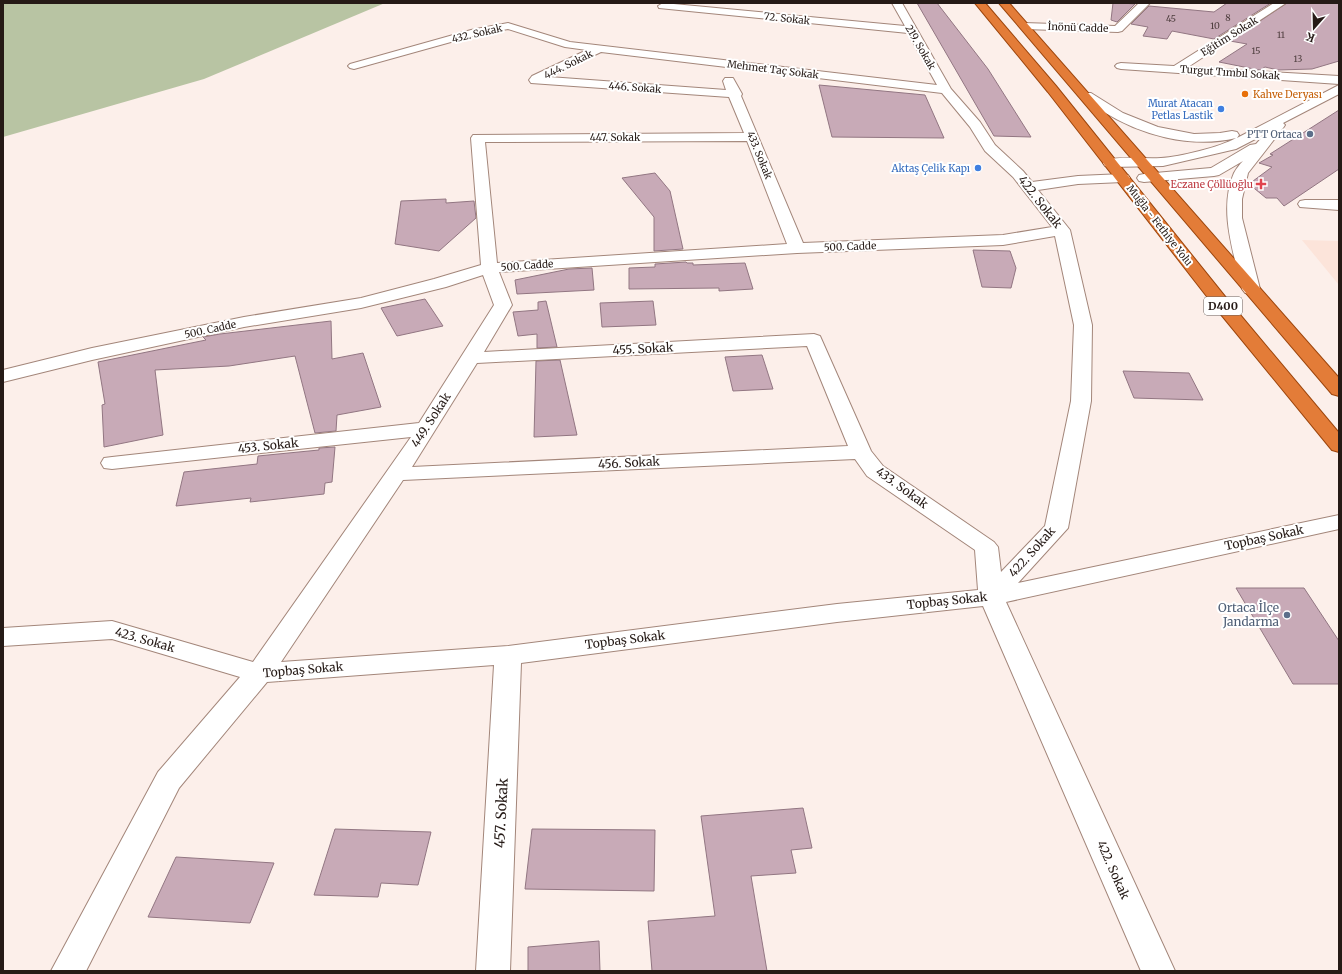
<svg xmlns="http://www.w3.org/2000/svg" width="1342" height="974" viewBox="0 0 1342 974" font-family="Merriweather,serif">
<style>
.built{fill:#fce4da}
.green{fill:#b8c4a3}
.building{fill:#c8aab7;stroke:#927682}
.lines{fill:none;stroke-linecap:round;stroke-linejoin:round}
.minor-casing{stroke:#a3867a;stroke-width:2}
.tertiary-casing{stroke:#a3867a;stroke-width:2}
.trunk-casing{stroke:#9c450c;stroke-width:2}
.minor{fill:#fff;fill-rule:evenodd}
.tertiary{fill:#fff;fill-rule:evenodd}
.trunk{fill:#e37c38;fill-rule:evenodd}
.food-dot{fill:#e8710a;stroke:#fff;stroke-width:1.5}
.shop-dot{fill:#3f7fe0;stroke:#fff;stroke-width:1.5}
.service-dot{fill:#5c6f8a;stroke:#fff;stroke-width:1.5}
.health-dot{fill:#e0444e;stroke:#fff;stroke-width:1.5}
.labels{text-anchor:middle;stroke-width:4;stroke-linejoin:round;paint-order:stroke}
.far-number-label{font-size:9px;fill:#4e3e3e}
.far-street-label{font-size:10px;fill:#251a16;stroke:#fff}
.far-food-label{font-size:10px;fill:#c56008;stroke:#fff;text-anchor:start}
.far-shop-label{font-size:10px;fill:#366cbe;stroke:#fff;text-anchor:end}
.far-service-label{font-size:10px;fill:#4e5e75;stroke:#fff;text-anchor:end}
.far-health-label{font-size:10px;fill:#be3a42;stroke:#fff;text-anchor:end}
.shield{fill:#fff;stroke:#665f5c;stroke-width:1}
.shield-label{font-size:11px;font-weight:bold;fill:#251a16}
.street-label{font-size:12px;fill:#251a16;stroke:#fff}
.service-label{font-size:12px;fill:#4e5e75;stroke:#fff;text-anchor:end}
.near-street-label{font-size:14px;fill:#251a16;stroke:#fff}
</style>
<rect width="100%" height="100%" fill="#fcefea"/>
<polygon class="built" points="1302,240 1339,241 1339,285"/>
<polygon class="green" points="3,3 385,3 204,79 3,137"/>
<g class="building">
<polygon points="917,3 937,3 988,69 1031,137 994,136"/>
<polygon points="1113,3 1122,3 1135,4 1117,22 1111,20"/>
<polygon points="1227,3 1271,3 1214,39 1172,31 1167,39 1143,36 1148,27 1131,24 1149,6 1214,12"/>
<polygon points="1287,3 1339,3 1339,61 1312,69 1278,70 1265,67 1260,70 1254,69 1219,62 1247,44 1230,41"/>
<polygon points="819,85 925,95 944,138 832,137"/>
<polygon points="1339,110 1339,169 1284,206 1277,198 1266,198 1249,184 1272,167 1259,163 1273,155 1270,154"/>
<polygon points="655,173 670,191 683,249 654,251 654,217 622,178"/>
<polygon points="446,199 446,203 474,201 476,218 439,251 395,244 401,201"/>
<polygon points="973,250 1010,251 1016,268 1011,288 982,287"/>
<polygon points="686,262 687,263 693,263 693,265 745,263 753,289 719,291 719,288 629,289 629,268 655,267 655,264"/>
<polygon points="592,268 594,290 517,294 515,280 569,269"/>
<polygon points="425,299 443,326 397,336 381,308"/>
<polygon points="546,301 557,347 537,348 537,334 518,336 513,312 538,310 538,302"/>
<polygon points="653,301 656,325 602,327 600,303"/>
<polygon points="331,321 332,359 363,353 381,407 337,415 336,431 315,433 295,356 229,366 155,370 163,435 104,447 102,405 105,404 98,362 206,340 203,337 220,334"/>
<polygon points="762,355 773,389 733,391 725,357"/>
<polygon points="560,360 577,435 534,437 536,361"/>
<polygon points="1123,371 1189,373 1203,400 1134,398"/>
<polygon points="335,447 332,482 325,483 324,494 250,502 251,498 176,506 184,472 257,464 258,456 319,450 319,448"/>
<polygon points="1236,588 1304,588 1339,641 1339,684 1293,684"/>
<polygon points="803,808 812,848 791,850 796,873 751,876 767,971 652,971 648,921 715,916 701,816"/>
<polygon points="335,829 431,832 418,885 381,883 378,897 314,895"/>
<polygon points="532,829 655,830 654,891 525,889"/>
<polygon points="176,857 274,863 250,923 148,917"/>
<polygon points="599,941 600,971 528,971 528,947"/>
</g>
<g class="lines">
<g class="minor-casing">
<g id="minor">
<path d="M663,3L905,26L892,3H902L951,89L980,122L995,145L1023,171L1032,182L1078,176L1123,174L1128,175L1130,178L1128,181L1123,182L1078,184L1038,190L1070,230L1092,325L1091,401L1068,528L1018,583L1339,515V529L1006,602L1175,971H1141L983,606L837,622L521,663L510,971H476L494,665L267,682L179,788L86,971H51L158,772L240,677L112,639L3,646V628L112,621L253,662L411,437L112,469L104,468L101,463L104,458L112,457L419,423L494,305L483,275L446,287L361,308L244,327L92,360L3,382V370L92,348L244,317L361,298L434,279L481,265L471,138L473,135L744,133L729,97L531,83L529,80L532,76L587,50L565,47L508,29L476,35L354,69L350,68L348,66L350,64L471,30L508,23L570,42L937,85L908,33L659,8L658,6ZM601,52L942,93L970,127L985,151L1013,177L1052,227L1003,235L803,243L741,96L742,94L733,78H725L723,81L726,90L549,77ZM747,141L787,244L497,263L485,142ZM1055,236L1074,325L1071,401L1045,526L1001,572L998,547L994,542L883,466L871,451L820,336L814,334L484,352L512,305L499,272L797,253L1003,245ZM807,346L848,446L412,467L477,363ZM855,459L867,476L975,550L978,590L837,604L508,646L281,662L403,480Z"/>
<polygon points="1139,3 1150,3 1122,31 1118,32 1024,29 1019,26 1024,23 1115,26"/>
<polygon points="1274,3 1286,3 1188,67 1339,76 1339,84 1121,69 1117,68 1115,66 1117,64 1121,63 1174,66"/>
<polygon points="1305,200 1339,200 1339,210 1300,207 1298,204 1300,201"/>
</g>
</g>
<g class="tertiary-casing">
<path id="tertiary" d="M1339,85V94L1283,123L1285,125L1283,128L1248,173L1242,199V218L1260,289L1257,293L1251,294L1245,293L1242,289C1234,253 1218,210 1234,173C1236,169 1240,164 1243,161L1219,175L1214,176L1144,182L1139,181L1137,178L1139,175L1144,174L1211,168L1250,145L1256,144L1265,134L1236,149L1163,166L1110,167L1105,166L1103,163L1105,160C1123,156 1143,159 1161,158C1180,157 1220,147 1236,138C1191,149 1139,135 1101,110C1094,106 1085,102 1081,96L1083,93H1091L1123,113L1158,127L1194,134L1220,133L1232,131L1237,132L1239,135L1237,138Z"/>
</g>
<g class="trunk-casing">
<g id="trunk">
<polygon points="975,3 985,3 1056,86 1231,304 1339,433 1339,452 1332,450 1219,312 1048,92"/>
<polygon points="999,3 1009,3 1339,378 1339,396 1332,394"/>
</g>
</g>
<use href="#minor" class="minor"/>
<use href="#tertiary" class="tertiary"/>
<use href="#trunk" class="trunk"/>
</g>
<circle class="food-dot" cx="1245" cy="94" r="4"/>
<g class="shop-dot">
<circle cx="1221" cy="109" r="4"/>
<circle cx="978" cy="168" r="4"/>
</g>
<g class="service-dot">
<circle cx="1310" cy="134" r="4"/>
<circle cx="1287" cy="615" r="4"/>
</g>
<path class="health-dot" d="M1259 178h4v4h4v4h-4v4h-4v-4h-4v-4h4z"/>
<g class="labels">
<g class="far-number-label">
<text x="1228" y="21">8</text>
<text x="1171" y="22">45</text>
<text x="1215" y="29">10</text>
<text x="1281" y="38">11</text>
<text x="1256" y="54">15</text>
<text x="1298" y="62">13</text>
</g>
<g class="far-street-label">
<text transform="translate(787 18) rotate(6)" y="4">72. Sokak</text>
<text transform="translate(1078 27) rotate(2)" y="4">İnönü Cadde</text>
<text transform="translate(477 33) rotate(-13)" y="4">432. Sokak</text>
<text transform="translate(1229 36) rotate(-32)" y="4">Eğitim Sokak</text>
<text transform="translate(921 47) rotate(60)" y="4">219. Sokak</text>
<text transform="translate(568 64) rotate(-26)" y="4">444. Sokak</text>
<text transform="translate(773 69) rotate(7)" y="4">Mehmet Taç Sokak</text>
<text transform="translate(1230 72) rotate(4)" y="4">Turgut Tımbıl Sokak</text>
<text transform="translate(635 87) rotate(4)" y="4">446. Sokak</text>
<text x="615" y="141">447. Sokak</text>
<text transform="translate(760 155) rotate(68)" y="4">433. Sokak</text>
<text transform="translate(1160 225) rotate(52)" y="4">Muğla - Fethiye Yolu</text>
<text transform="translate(850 246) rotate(-2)" y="4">500. Cadde</text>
<text transform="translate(527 265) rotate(-4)" y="4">500. Cadde</text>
<text transform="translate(210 329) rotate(-12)" y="4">500. Cadde</text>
</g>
<g class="far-food-label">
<text x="1253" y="98">Kahve Deryası</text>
</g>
<g class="far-shop-label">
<text x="1213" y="107">Murat Atacan<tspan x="1213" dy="12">Petlas Lastik</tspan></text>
<text x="970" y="172">Aktaş Çelik Kapı</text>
</g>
<g class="far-service-label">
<text x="1302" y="138">PTT Ortaca</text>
</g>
<g class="far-health-label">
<text x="1253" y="188">Eczane Çöllüoğlu</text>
</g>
<rect class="shield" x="1204" y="297" width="38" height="18" rx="3"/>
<g class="shield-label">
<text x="1223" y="310">D400</text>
</g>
<g class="street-label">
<text transform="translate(1040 202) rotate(52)" y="4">422. Sokak</text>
<text transform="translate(643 349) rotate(-3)" y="4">455. Sokak</text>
<text transform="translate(431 420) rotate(-57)" y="4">449. Sokak</text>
<text transform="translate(268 446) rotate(-6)" y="4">453. Sokak</text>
<text transform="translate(629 463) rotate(-3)" y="4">456. Sokak</text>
<text transform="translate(902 488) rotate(36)" y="4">433. Sokak</text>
<text transform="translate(1264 538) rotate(-12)" y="4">Topbaş Sokak</text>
<text transform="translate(1032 552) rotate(-48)" y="4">422. Sokak</text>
<text transform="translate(947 601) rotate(-6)" y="4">Topbaş Sokak</text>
<text transform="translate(145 640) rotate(16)" y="4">423. Sokak</text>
<text transform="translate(625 640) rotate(-7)" y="4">Topbaş Sokak</text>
<text transform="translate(303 670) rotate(-5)" y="4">Topbaş Sokak</text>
<text transform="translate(1113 870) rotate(66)" y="4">422. Sokak</text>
</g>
<g class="service-label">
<text x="1279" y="612">Ortaca İlçe<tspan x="1279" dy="14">Jandarma</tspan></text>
</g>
<g class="near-street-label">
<text transform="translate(501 813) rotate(-87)" y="5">457. Sokak</text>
</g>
</g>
<rect width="1342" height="974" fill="none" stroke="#251a16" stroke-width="8"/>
<g transform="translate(1314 28) rotate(200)" stroke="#ffffff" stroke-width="3" paint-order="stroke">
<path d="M0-3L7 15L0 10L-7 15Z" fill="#251a16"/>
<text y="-6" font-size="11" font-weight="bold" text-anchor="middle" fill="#251a16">K</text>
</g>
</svg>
